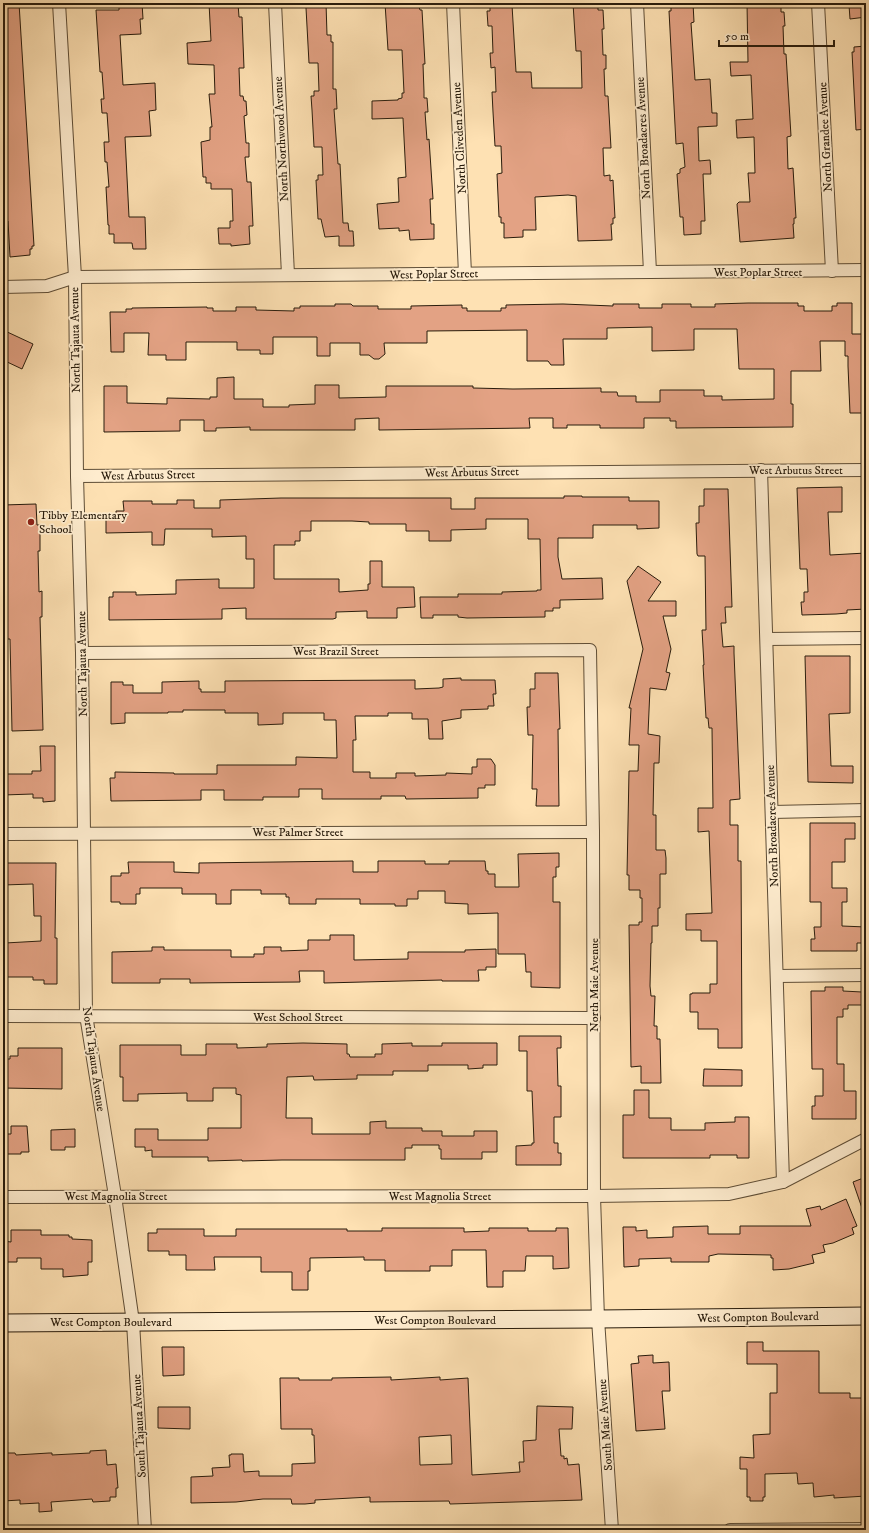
<svg xmlns="http://www.w3.org/2000/svg" width="869" height="1533" viewBox="0 0 869 1533" font-family="'IM FELL DW Pica',serif">
<style>
.building{fill:#e3a284;stroke:#291c0c;fill-rule:evenodd}
.lines{fill:none;stroke-linecap:round;stroke-linejoin:round}
.minor-casing{stroke:#5e4d36;stroke-width:14}
.secondary-casing{stroke:#291c0c;stroke-width:19}
.minor{stroke:#feecce;stroke-width:12}
.secondary{stroke:#feecce;stroke-width:17}
.poi-dot{fill:#8f2418;stroke:#feecce;stroke-width:1.5}
.labels{text-anchor:middle;stroke-width:3.5;stroke-linejoin:round;paint-order:stroke}
.street-label{font-size:12px;fill:#291c0c;stroke:#feecce}
.poi-label{font-size:12px;fill:#291c0c;stroke:#feecce;text-anchor:start}
</style>
<rect width="100%" height="100%" fill="#fee1b3"/>
<filter id="stains"><feTurbulence type="fractalNoise" baseFrequency=".005" numOctaves="4"/><feColorMatrix values="0 0 0 0 .2 0 0 0 0 .09 0 0 0 0 .02 0 0 0 .5 -.17"/></filter>
<radialGradient id="worn" r=".72"><stop offset=".6" stop-color="#630" stop-opacity="0"/><stop offset="1" stop-color="#630" stop-opacity=".3"/></radialGradient>
<g class="building">
<polygon points="3,3 19,3 34,246 32,246 32,249 30,249 30,255 10,257 8,221 3,221"/>
<polygon points="119,3 142,3 143,19 140,19 141,34 120,35 123,85 155,83 156,110 149,111 151,136 125,137 129,217 145,217 146,249 133,249 132,243 114,243 114,234 109,234 109,225 108,225 106,187 109,187 107,162 105,162 104,142 109,142 107,113 102,113 101,99 104,99 102,72 100,72 96,10 119,10"/>
<polygon points="209,3 238,3 239,17 242,17 244,68 239,68 240,96 243,96 244,101 246,101 247,115 244,116 246,143 249,143 249,157 245,157 247,182 251,182 253,226 249,226 250,244 231,246 231,244 219,244 218,228 230,228 230,221 233,221 232,189 211,189 211,183 206,183 206,177 203,177 201,142 210,140 210,127 212,127 209,94 215,94 214,65 188,64 187,43 211,41"/>
<polygon points="312,3 326,3 327,35 331,35 331,42 333,42 333,89 336,89 337,109 334,109 338,164 340,164 343,223 348,223 349,231 353,231 354,246 339,246 339,236 325,237 321,219 318,219 316,180 318,180 318,175 323,175 322,147 314,147 312,110 311,96 314,96 314,91 319,91 318,63 309,63 306,8 306,4"/>
<polygon points="385,3 418,3 420,10 422,10 425,64 423,64 424,92 424,98 427,98 428,112 425,112 427,140 429,139 433,199 430,199 431,224 434,224 434,239 410,240 409,230 399,231 399,228 379,229 377,204 399,202 398,178 406,177 403,118 372,119 372,101 398,100 398,99 402,98 402,93 404,93 402,50 388,50"/>
<polygon points="495,3 510,3 510,5 512,5 516,72 531,72 532,88 582,88 581,51 576,51 573,3 598,3 598,10 603,10 604,29 602,29 603,55 606,55 606,69 604,69 605,96 608,96 611,148 603,148 604,176 610,175 610,181 613,180 615,218 613,218 613,224 611,224 612,240 578,241 576,196 568,195 535,197 536,230 523,230 523,237 504,238 504,223 501,223 501,217 499,217 497,174 502,173 501,146 495,146 493,112 492,92 496,92 495,67 491,68 490,53 493,53 492,26 488,26 487,11 490,11 490,5 495,5"/>
<polygon points="676,3 693,3 694,22 691,23 695,80 710,79 712,113 717,113 717,126 698,127 699,161 710,160 711,174 703,174 705,221 701,221 701,234 684,235 683,217 680,217 677,174 680,173 680,169 685,167 683,143 676,144 669,11 671,11 671,5 676,5"/>
<polygon points="747,3 781,3 781,12 784,12 785,26 783,26 784,54 786,54 791,136 787,137 788,169 793,168 796,218 794,218 794,224 793,224 794,238 740,242 737,204 739,202 750,202 748,173 755,173 754,137 737,138 736,120 753,119 751,75 731,76 730,62 748,62"/>
<polygon points="852,3 866,3 866,17 850,19 849,5 852,5"/>
<polygon points="866,46 866,129 856,130 852,52 854,52 854,47"/>
<polygon points="748,303 798,303 798,306 804,306 804,311 832,311 832,306 837,306 837,303 852,303 852,334 862,334 862,387 864,387 865,413 850,413 848,366 848,356 845,356 845,341 820,341 821,371 791,371 791,404 793,404 793,427 676,428 676,421 670,421 670,418 644,418 644,428 600,428 600,425 567,425 567,428 553,428 553,418 529,418 530,428 379,430 379,418 355,419 355,430 250,430 250,427 216,428 216,431 204,431 204,420 180,420 180,431 104,432 104,386 127,386 127,403 167,404 167,398 210,399 210,397 217,397 217,378 234,377 234,399 263,399 263,407 289,407 289,405 315,404 315,385 339,385 339,398 386,397 386,386 473,386 473,388 513,389 601,388 601,392 617,392 618,396 636,396 636,402 660,402 660,390 704,390 704,396 722,396 722,400 774,399 774,369 739,369 737,329 694,329 694,350 652,351 652,327 607,328 607,339 563,339 564,365 551,365 548,361 527,361 527,330 427,331 427,343 384,343 385,354 379,359 374,359 369,355 360,355 360,343 330,343 330,356 317,356 317,337 273,337 273,354 260,354 260,350 237,350 237,342 186,342 186,360 166,360 166,355 148,355 149,333 124,333 124,352 111,352 110,312 126,312 126,309 132,309 132,308 207,307 207,308 213,308 213,311 236,311 236,307 256,307 256,310 294,311 294,308 300,308 300,306 335,306 335,304 351,304 353,306 378,306 378,309 411,309 411,306 462,305 462,308 467,308 467,311 501,311 501,308 506,308 506,305 563,304 613,306 613,304 639,304 639,308 662,308 662,304 691,304 691,307 715,307 715,304"/>
<polygon points="3,330 33,344 22,369 3,360"/>
<polygon points="842,487 842,512 828,512 830,555 866,553 866,609 847,610 847,613 836,614 802,615 801,602 804,602 804,592 808,592 807,569 800,569 797,488"/>
<polygon points="704,489 728,489 732,607 725,607 726,623 721,623 723,647 734,646 734,653 740,799 730,800 730,825 738,825 738,861 741,861 742,1048 718,1048 718,1029 698,1029 698,1012 690,1012 690,994 692,994 692,993 710,993 710,984 717,984 717,941 701,941 701,930 686,930 686,914 712,913 709,831 698,832 698,808 713,808 712,728 709,728 708,718 706,718 703,665 704,665 702,630 706,630 705,556 698,556 697,554 696,523 699,523 699,506 704,506"/>
<polygon points="564,496 582,496 582,497 629,497 629,501 659,501 659,528 637,529 637,525 593,525 593,538 558,538 558,557 562,579 602,578 603,599 560,600 560,608 553,608 553,611 545,611 545,617 467,618 458,617 458,615 433,615 433,618 421,618 420,597 458,597 458,594 502,594 502,592 537,591 537,590 541,590 540,539 528,539 528,519 486,519 486,529 451,530 451,541 429,541 429,531 406,531 406,524 369,524 369,522 352,521 311,521 311,531 300,531 300,541 295,541 295,545 274,545 274,579 339,579 339,592 368,590 368,584 370,584 370,561 382,561 382,587 414,587 415,607 397,608 397,618 367,618 367,611 336,612 336,618 333,619 246,619 246,608 222,609 222,619 109,620 109,597 113,597 113,592 136,592 136,595 176,594 176,580 219,579 219,588 254,588 254,559 246,559 246,536 212,537 212,529 165,529 164,545 152,545 152,532 106,533 106,514 116,514 116,511 124,511 123,501 152,501 152,504 177,504 177,500 194,500 194,508 220,508 220,500 281,498 451,498 451,509 475,509 475,498 564,498"/>
<polygon points="36,504 37,525 40,525 40,551 38,551 39,592 42,591 42,617 40,617 43,730 12,731 10,639 3,639 3,505"/>
<polygon points="638,566 661,582 648,601 676,601 676,616 663,616 671,649 666,672 670,673 666,690 650,688 648,734 660,736 659,763 654,763 653,815 656,815 656,850 665,850 666,858 666,874 660,874 660,908 658,908 658,926 652,926 652,943 651,943 650,986 651,996 655,996 654,1026 657,1026 657,1039 660,1039 661,1083 641,1083 641,1066 631,1067 629,925 639,925 639,922 642,922 642,898 640,898 640,890 629,890 629,875 627,875 629,771 638,771 639,745 629,745 631,708 629,708 643,649 627,581"/>
<polygon points="805,656 850,656 850,713 829,714 831,766 853,766 853,783 808,782"/>
<polygon points="535,673 558,673 560,729 558,729 559,806 536,806 537,789 532,789 533,735 528,735 527,707 530,707 530,689 535,689"/>
<polygon points="461,678 461,680 495,680 496,694 493,694 494,706 488,706 488,709 461,710 461,718 442,721 443,739 429,739 428,719 412,719 412,713 388,713 388,716 355,716 356,740 353,740 353,772 370,772 370,778 396,778 396,773 415,773 415,776 446,775 446,773 472,774 472,767 477,767 477,759 491,759 495,765 495,785 485,785 485,788 478,788 478,798 406,799 405,796 381,796 381,799 322,799 322,789 299,789 299,797 263,797 263,800 224,800 224,790 201,790 201,800 111,801 110,778 115,778 115,772 174,773 174,774 217,774 217,765 296,765 296,757 337,758 336,720 324,720 324,713 283,713 283,724 258,725 258,713 225,713 225,710 183,710 183,712 168,712 168,713 125,713 125,723 111,724 111,682 123,682 123,685 133,685 133,693 162,693 162,682 199,681 199,689 201,689 201,692 225,692 225,681 415,680 415,689 439,688 443,687 443,679"/>
<polygon points="40,746 55,746 55,801 43,802 43,798 33,798 33,794 3,795 3,774 32,774 32,771 41,771"/>
<polygon points="810,823 855,823 855,839 845,839 845,862 832,862 832,888 847,888 847,902 842,902 842,926 866,927 866,943 857,943 857,951 811,951 811,939 815,939 814,927 821,927 821,902 810,902"/>
<polygon points="559,853 559,867 556,867 556,877 553,877 553,902 560,902 560,988 531,987 531,972 526,972 525,954 498,954 498,913 468,914 468,904 445,903 445,891 418,891 418,899 407,899 407,906 395,906 395,904 360,904 360,899 316,899 316,904 289,904 289,897 286,897 286,894 261,894 261,890 231,890 231,904 216,904 216,894 182,894 182,888 140,888 140,894 136,894 136,904 120,904 120,902 111,902 111,876 121,876 121,873 129,873 128,862 174,862 174,872 199,873 199,863 353,861 353,872 378,872 378,861 425,861 425,864 449,864 449,861 485,861 486,871 488,871 488,874 495,874 495,887 519,887 518,854"/>
<polygon points="5,863 56,863 55,938 57,938 57,984 44,984 44,980 33,980 33,977 3,977 3,956 5,956 5,943 41,941 41,916 34,916 33,884 3,885 3,867 5,867"/>
<polygon points="330,935 354,935 354,960 408,959 408,952 465,952 465,950 496,949 496,967 486,967 486,970 478,970 479,981 442,981 442,980 324,983 324,971 299,971 300,982 190,983 190,979 160,979 160,983 112,983 112,952 152,951 152,947 164,947 164,950 231,950 231,957 254,957 254,954 264,954 264,947 281,947 281,951 308,950 308,940 330,940"/>
<polygon points="825,987 843,987 843,991 862,992 862,1005 848,1005 848,1009 843,1009 843,1017 837,1017 837,1064 844,1064 844,1091 856,1091 856,1119 812,1119 812,1106 815,1106 815,1096 823,1096 823,1069 812,1069 811,991 825,991"/>
<polygon points="519,1036 561,1036 561,1048 557,1048 558,1086 561,1086 561,1117 554,1117 554,1143 558,1143 558,1153 561,1153 561,1165 516,1165 516,1146 532,1145 532,1143 534,1143 532,1091 527,1091 527,1051 519,1051"/>
<polygon points="303,1043 347,1044 347,1054 349,1054 350,1057 375,1057 375,1054 382,1054 382,1044 412,1043 412,1046 442,1046 442,1043 497,1043 497,1065 483,1065 483,1068 468,1069 468,1065 428,1065 428,1071 393,1071 393,1075 357,1075 357,1079 314,1080 313,1076 287,1077 286,1118 312,1118 312,1134 370,1134 370,1122 386,1121 386,1128 422,1128 422,1131 442,1131 442,1136 474,1136 474,1131 497,1131 497,1152 482,1152 482,1159 441,1159 441,1149 439,1149 439,1145 412,1145 412,1148 405,1148 405,1160 282,1160 242,1161 242,1160 208,1161 208,1157 152,1157 152,1150 145,1151 145,1147 135,1147 135,1129 158,1129 158,1140 208,1140 208,1128 241,1128 241,1095 236,1094 236,1088 213,1088 213,1101 187,1101 187,1093 138,1094 138,1101 123,1101 123,1077 120,1077 120,1045 181,1045 181,1055 206,1055 206,1044 237,1044 237,1048 267,1047 267,1044"/>
<polygon points="18,1048 62,1048 62,1089 3,1088 3,1059 10,1059 10,1056 18,1056"/>
<polygon points="704,1069 742,1070 742,1086 703,1086"/>
<polygon points="634,1090 649,1090 649,1118 671,1118 671,1130 705,1130 705,1123 735,1122 735,1117 749,1117 749,1158 737,1158 737,1155 710,1155 710,1158 623,1158 623,1115 634,1115"/>
<polygon points="11,1126 27,1126 29,1152 21,1152 21,1154 6,1154 5,1134 11,1134"/>
<polygon points="75,1129 75,1147 65,1147 65,1150 51,1150 51,1130"/>
<polygon points="866,1177 866,1214 864,1214 853,1182"/>
<polygon points="846,1199 857,1226 852,1228 854,1234 833,1243 823,1245 825,1252 812,1255 814,1263 789,1269 773,1270 773,1258 771,1258 771,1255 718,1254 709,1256 709,1262 671,1262 671,1258 639,1259 639,1266 624,1267 623,1227 636,1227 636,1231 647,1230 647,1238 673,1237 673,1227 708,1226 708,1234 740,1234 740,1226 811,1226 806,1209 820,1206 821,1210"/>
<polygon points="382,1228 464,1228 464,1232 489,1231 489,1228 528,1228 528,1231 556,1231 556,1228 568,1228 569,1268 553,1269 553,1256 526,1256 525,1271 503,1271 503,1287 487,1287 486,1250 452,1250 452,1266 430,1266 430,1271 385,1271 385,1260 364,1260 364,1257 310,1258 310,1271 308,1271 308,1290 292,1290 292,1272 261,1272 261,1257 214,1257 215,1270 186,1270 186,1255 169,1255 169,1251 148,1251 148,1233 157,1233 157,1229 204,1229 204,1236 236,1236 236,1229 347,1229 347,1231 382,1231"/>
<polygon points="11,1230 41,1230 41,1235 69,1235 69,1237 72,1237 72,1239 92,1240 92,1262 88,1262 88,1275 63,1277 63,1269 41,1269 41,1258 17,1258 17,1262 3,1262 3,1241 11,1242"/>
<polygon points="747,1342 763,1342 763,1351 819,1351 819,1393 850,1393 850,1398 866,1398 866,1496 834,1498 834,1495 814,1497 813,1483 798,1484 797,1473 765,1474 765,1497 763,1497 763,1501 750,1501 750,1497 747,1497 747,1469 740,1469 740,1457 754,1458 753,1435 770,1434 770,1393 777,1393 777,1364 747,1364"/>
<polygon points="162,1347 184,1347 184,1375 163,1376"/>
<polygon points="653,1355 653,1363 669,1362 670,1391 662,1391 665,1429 636,1431 631,1364 639,1363 638,1356"/>
<path d="M391,1377V1380L440,1377V1380L468,1378L472,1475L520,1472L519,1462H524L523,1441L536,1440L537,1406L573,1407L572,1429H559L561,1456H564V1459L567,1458L568,1465L579,1464L582,1500L450,1504L449,1501L370,1502V1497L315,1500V1503L305,1504H292L291,1499H263L236,1502L191,1503V1477L213,1476L212,1468L230,1467L229,1455H231V1454H243L244,1472L259,1471V1476H292V1464L315,1463L314,1435H312V1429H281L280,1378H299V1380H332V1378ZM451,1435L452,1464L420,1465L419,1437Z"/>
<polygon points="158,1407 190,1407 190,1429 158,1428"/>
<polygon points="106,1450 107,1465 116,1464 118,1488 116,1488 116,1497 110,1497 110,1501 93,1502 92,1499 51,1502 52,1511 39,1512 39,1503 20,1504 20,1500 3,1501 3,1453 15,1453 16,1455 49,1453 52,1453 52,1455 90,1453 90,1451"/>
</g>
<g class="lines">
<g class="minor-casing">
<g id="minor">
<polyline points="59,3 75,277 77,476 82,653 86,1015 115,1196 133,1322 145,1530"/>
<polyline points="275,3 288,275"/>
<polyline points="453,3 465,274"/>
<polyline points="637,3 650,272"/>
<polyline points="818,3 832,271"/>
<polyline points="3,287 47,286 75,277 866,270"/>
<polyline points="761,470 783,1182"/>
<polyline points="77,476 866,470"/>
<polyline points="767,639 866,638"/>
<polyline points="82,653 590,650 593,832 594,1196 598,1319 612,1530"/>
<polyline points="772,812 866,810"/>
<polyline points="3,834 593,832"/>
<polyline points="777,976 866,975"/>
<polyline points="3,1016 594,1018"/>
<polyline points="3,1197 594,1196 729,1194 783,1182 866,1139"/>
<polyline points="730,1530 866,1529"/>
</g>
</g>
<g class="secondary-casing">
<polyline id="secondary" points="3,1323 598,1319 866,1316"/>
</g>
<use href="#minor" class="minor"/>
<use href="#secondary" class="secondary"/>
</g>
<circle class="poi-dot" cx="31" cy="522" r="4"/>
<g class="labels">
<g class="street-label">
<text transform="translate(825 137) rotate(-93)" y="4">North Grandee Avenue</text>
<text transform="translate(459 138) rotate(-93)" y="4">North Cliveden Avenue</text>
<text transform="translate(643 138) rotate(-93)" y="4">North Broadacres Avenue</text>
<text transform="translate(281 139) rotate(-93)" y="4">North Northwood Avenue</text>
<text x="758" y="276">West Poplar Street</text>
<text transform="translate(434 274) rotate(-1)" y="4">West Poplar Street</text>
<text transform="translate(75 340) rotate(-91)" y="4">North Tajauta Avenue</text>
<text x="796" y="474">West Arbutus Street</text>
<text transform="translate(472 472) rotate(-1)" y="4">West Arbutus Street</text>
<text transform="translate(148 475) rotate(-1)" y="4">West Arbutus Street</text>
<text x="336" y="655">West Brazil Street</text>
<text transform="translate(82 664) rotate(-91)" y="4">North Tajauta Avenue</text>
<text transform="translate(772 826) rotate(-92)" y="4">North Broadacres Avenue</text>
<text x="298" y="836">West Palmer Street</text>
<text transform="translate(594 985) rotate(-90)" y="4">North Maie Avenue</text>
<text x="298" y="1021">West School Street</text>
<text transform="translate(94 1059) rotate(82)" y="4">North Tajauta Avenue</text>
<text x="116" y="1200">West Magnolia Street</text>
<text x="440" y="1200">West Magnolia Street</text>
<text transform="translate(758 1317) rotate(-1)" y="4">West Compton Boulevard</text>
<text x="435" y="1324">West Compton Boulevard</text>
<text x="111" y="1326">West Compton Boulevard</text>
<text transform="translate(605 1425) rotate(-94)" y="4">South Maie Avenue</text>
<text transform="translate(139 1426) rotate(-93)" y="4">South Tajauta Avenue</text>
</g>
<g class="poi-label">
<text x="39" y="519">Tibby Elementary<tspan x="39" dy="14">School</tspan></text>
</g>
</g>
<rect width="869" height="1533" fill="none" stroke="#fee1b3" stroke-width="16"/>
<rect x="4" y="4" width="861" height="1525" fill="none" stroke="#291c0c" stroke-width="2"/>
<rect x="8" y="8" width="853" height="1517" fill="none" stroke="#291c0c"/>
<path d="M719 40v6h115v-6" fill="none" stroke="#291c0c" stroke-width="2"/>
<text x="725" y="40" font-size="12" fill="#291c0c" stroke="#feecce" stroke-width="3" paint-order="stroke">50 m</text>
<rect width="100%" height="100%" filter="url(#stains)"/>
<rect width="100%" height="100%" fill="url(#worn)"/>
</svg>
